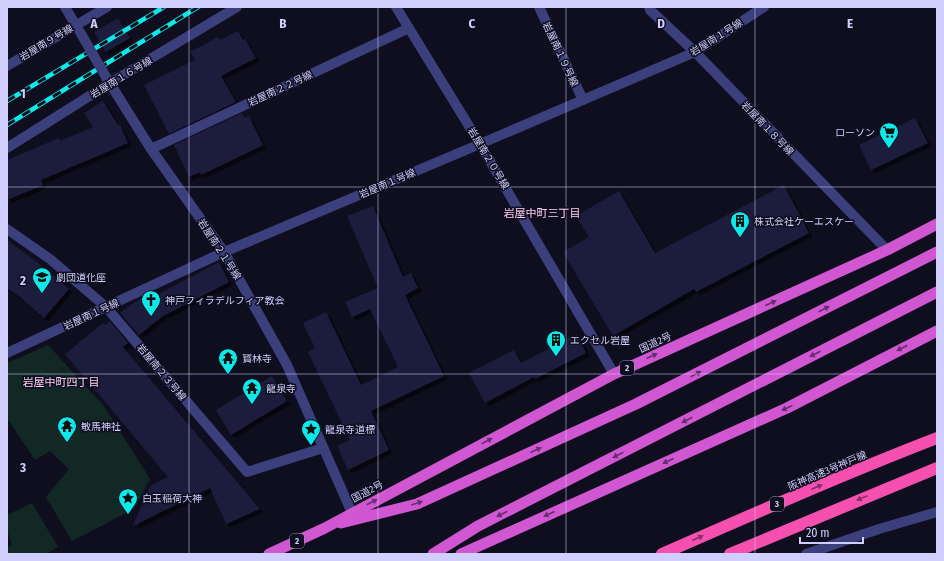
<svg xmlns="http://www.w3.org/2000/svg" width="944" height="561" viewBox="0 0 944 561" font-family="'Fira Sans Condensed','Noto Sans JP',sans-serif">
<style>
.green{fill:#112825}
.building{fill:#1e1b3e;filter:url(#shadow)}
.lines{fill:none;stroke-linecap:round;stroke-linejoin:round}
.minor{stroke:#3b3f7b;stroke-width:10}
.tertiary{stroke:#3b3f7b;stroke-width:10}
.trunk{stroke:#d056d2;stroke-width:11}
.motorway{stroke:#f550b0;stroke-width:12}
.rail-casing{stroke:#0ee8e8;stroke-width:4.5}
.rail{stroke:#0f0e1e;stroke-width:3;stroke-dasharray:9;stroke-linecap:butt}
.minor-bridge{stroke:#3b3f7b;stroke-width:10}
.oneway{fill:#662e6f}
.oneway2{fill:#822f67}
.grid{fill:none;stroke:#cfcefc;stroke-width:1;stroke-opacity:0.55}
.labels{text-anchor:middle;stroke-width:3;stroke-linejoin:round;paint-order:stroke}
.shield{fill:#0f0e1e;stroke:#9594b9;stroke-width:1}
.shield-label{font-size:9px;font-weight:bold;fill:#cfcefc}
.street-label{font-size:10px;fill:#cfcefc;stroke:#0f0e1e}
.poi-label{font-size:10px;fill:#cfcefc;stroke:#0f0e1e;text-anchor:start}
.neighbourhood-label{font-size:11px;fill:#fcd0f1;stroke:#0f0e1e}
.grid-label{font-size:13px;text-anchor:middle;font-weight:bold;fill:#cfcefc;stroke:#0f0e1e;stroke-width:3;stroke-linejoin:round;paint-order:stroke}
</style>
<defs>
<filter id="shadow"><feDropShadow dx="3.5" dy="3.5" stdDeviation="0" flood-color="#0009"/></filter>
</defs>
<rect width="100%" height="100%" fill="#0f0e1e"/>
<g class="green">
<polygon points="48,345 104,406 150,479 134,509 72,541 46,497 69,469 50,451 35,460 7,418 7,363"/>
<polygon points="32,503 58,547 46,554 7,554 7,548 12,545 7,530 7,515"/>
</g>
<g class="building">
<polygon points="118,18 130,38 106,52 94,32"/>
<polygon points="238,31 243,40 245,39 256,58 221,76 236,102 169,134 144,85 195,60 190,52 218,37 220,40"/>
<polygon points="103,101 118,125 120,125 128,143 41,180 43,185 7,200 7,160 59,138 60,141 93,127 84,113"/>
<polygon points="242,113 245,118 249,116 263,145 201,175 200,172 189,177 174,145"/>
<polygon points="915,118 928,143 871,170 859,145"/>
<polygon points="784,185 809,233 696,292 694,289 613,336 563,252 589,237 576,216 619,191 655,253"/>
<polygon points="373,206 403,277 411,273 418,288 405,295 444,376 371,411 389,450 348,470 337,446 350,440 308,352 315,348 303,323 326,312 361,385 398,367 370,309 352,317 345,302 378,288 347,216"/>
<polygon points="7,240 37,262 69,289 44,318 20,297 7,288"/>
<polygon points="219,262 229,282 163,316 139,335 120,313 135,302 146,296 148,294 151,298"/>
<polygon points="110,321 128,343 123,347 260,509 226,524 210,488 133,526 150,486 168,477 65,354 103,323 105,325"/>
<polygon points="577,334 586,353 535,379 534,377 485,403 469,373 514,350 521,363"/>
<polygon points="272,376 287,401 231,435 216,410"/>
</g>
<g class="lines">
<g class="minor">
<polyline points="65,7 78,29"/>
<polyline points="396,7 480,144 614,374"/>
<polyline points="539,7 583,100"/>
<polyline points="649,7 650,10 695,52 887,250"/>
<polyline points="7,66 107,7"/>
<polyline points="106,77 151,149 224,252 287,365 352,513"/>
<polyline points="7,148 110,83 237,7"/>
<polyline points="151,149 409,28"/>
<polyline points="7,229 50,259 106,307 247,472 323,448"/>
<polyline points="7,353 224,252 480,144 695,52 764,7"/>
</g>
<polyline class="tertiary" points="806,554 879,529 937,512"/>
<g class="trunk">
<polyline points="341,523 417,504 636,404 937,252"/>
<polyline points="269,554 325,528 614,374 887,250 937,224"/>
<polyline points="433,554 478,526 937,292"/>
<polyline points="461,554 787,408 937,331"/>
</g>
<g class="motorway">
<path d="M662,554C753,514 844,474 937,438"/>
<polyline points="730,554 937,468"/>
</g>
<g class="rail-casing">
<g id="rail">
<polyline points="7,101 164,7"/>
<polyline points="7,125 198,7"/>
</g>
</g>
<use href="#rail" class="rail"/>
<polyline class="minor-bridge" points="80,32 106,77"/>
</g>
<defs><path id="oneway-solid" d="M-6-.8H1V-3.2L6.5 0L1 3.2V.8H-6Z"/></defs>
<g class="oneway">
<use href="#oneway-solid" transform="translate(771 303) rotate(-24)"/>
<use href="#oneway-solid" transform="translate(824 309) rotate(-27)"/>
<use href="#oneway-solid" transform="translate(902 348) rotate(153)"/>
<use href="#oneway-solid" transform="translate(815 354) rotate(153)"/>
<use href="#oneway-solid" transform="translate(652 356) rotate(-24)"/>
<use href="#oneway-solid" transform="translate(696 374) rotate(-27)"/>
<use href="#oneway-solid" transform="translate(787 408) rotate(154)"/>
<use href="#oneway-solid" transform="translate(687 420) rotate(153)"/>
<use href="#oneway-solid" transform="translate(487 441) rotate(-28)"/>
<use href="#oneway-solid" transform="translate(536 450) rotate(-25)"/>
<use href="#oneway-solid" transform="translate(618 455) rotate(153)"/>
<use href="#oneway-solid" transform="translate(668 461) rotate(156)"/>
<use href="#oneway-solid" transform="translate(372 502) rotate(-28)"/>
<use href="#oneway-solid" transform="translate(417 503) rotate(-19)"/>
<use href="#oneway-solid" transform="translate(502 514) rotate(153)"/>
<use href="#oneway-solid" transform="translate(549 514) rotate(156)"/>
</g>
<g class="oneway2">
<use href="#oneway-solid" transform="translate(817 487) rotate(-23)"/>
<use href="#oneway-solid" transform="translate(862 498) rotate(158)"/>
<use href="#oneway-solid" transform="translate(698 538) rotate(-24)"/>
</g>
<path class="grid" d="M189,7V554M378,7V554M566,7V554M755,7V554M7,187H937M7,374H937"/>
<defs>
<g id="supermarket-pin" transform="scale(1)"><path d="M0 17L-7.5 6A9.5 9.5 0 1 1 7.5 6Z" fill="#0ee8e8" stroke="#0f0e1e"/><path d="M-6-5.5h2.5l.6 2H6L4.5 2H-2.5L-4.4-4H-6ZM-1.5 3.2a1.3 1.3 0 1 0 .1 0ZM3 3.2a1.3 1.3 0 1 0 .1 0Z" fill="#111"/></g>
<g id="building-pin" transform="scale(1)"><path d="M0 17L-7.5 6A9.5 9.5 0 1 1 7.5 6Z" fill="#0ee8e8" stroke="#0f0e1e"/><path d="M-4-6H4V6H1V3H-1V6H-4ZM-2.5-4.3h1.7v1.8h-1.7ZM.8-4.3h1.7v1.8H.8ZM-2.5-1h1.7V.8h-1.7ZM.8-1h1.7V.8H.8Z" fill="#111"/></g>
<g id="school-pin" transform="scale(1)"><path d="M0 17L-7.5 6A9.5 9.5 0 1 1 7.5 6Z" fill="#0ee8e8" stroke="#0f0e1e"/><path d="M0-5L7-2L0 1L-7-2ZM-4 1L0 2.5L4 1V4Q0 6-4 4Z" fill="#111"/></g>
<g id="church-pin" transform="scale(1)"><path d="M0 17L-7.5 6A9.5 9.5 0 1 1 7.5 6Z" fill="#0ee8e8" stroke="#0f0e1e"/><path d="M-1.2-6h2.4v3.5h3.3v2.4h-3.3V6h-2.4V-.1h-3.3v-2.4h3.3Z" fill="#111"/></g>
<g id="temple-pin" transform="scale(1)"><path d="M0 17L-7.5 6A9.5 9.5 0 1 1 7.5 6Z" fill="#0ee8e8" stroke="#0f0e1e"/><path d="M0-6L5-2H3V0L6.5 2.5H4V6H1.5V3h-3V6H-4V2.5H-6.5L-3 0V-2H-5Z" fill="#111"/></g>
<g id="sight-pin" transform="scale(1)"><path d="M0 17L-7.5 6A9.5 9.5 0 1 1 7.5 6Z" fill="#0ee8e8" stroke="#0f0e1e"/><path d="M0-6L1.8-2.2L6-1.7L2.9 1.2L3.7 5.4L0 3.3L-3.7 5.4L-2.9 1.2L-6-1.7L-1.8-2.2Z" fill="#111"/></g>
</defs>
<g fill-rule="evenodd">
<use href="#supermarket-pin" x="889" y="132"/>
<use href="#building-pin" x="740" y="221"/>
<use href="#school-pin" x="42" y="277"/>
<use href="#church-pin" x="151" y="300"/>
<use href="#building-pin" x="556" y="340"/>
<use href="#temple-pin" x="228" y="358"/>
<use href="#temple-pin" x="252" y="388"/>
<use href="#temple-pin" x="67" y="426"/>
<use href="#sight-pin" x="311" y="429"/>
<use href="#sight-pin" x="128" y="498"/>
</g>
<g class="labels">
<g class="shield">
<rect x="620" y="361" width="14" height="14" rx="3"/>
<rect x="770" y="497" width="14" height="14" rx="3"/>
<rect x="290" y="534" width="14" height="14" rx="3"/>
</g>
<g class="shield-label">
<text x="627" y="371">2</text>
<text x="777" y="507">3</text>
<text x="297" y="544">2</text>
</g>
<g class="street-label">
<text transform="translate(716 37) rotate(-32)" y="4">岩屋南１号線</text>
<text transform="translate(46 42) rotate(-31)" y="4">岩屋南９号線</text>
<text transform="translate(561 54) rotate(65)" y="4">岩屋南１９号線</text>
<text transform="translate(121 77) rotate(-31)" y="4">岩屋南１６号線</text>
<text transform="translate(280 88) rotate(-25)" y="4">岩屋南２２号線</text>
<text transform="translate(768 128) rotate(46)" y="4">岩屋南１８号線</text>
<text transform="translate(489 158) rotate(59)" y="4">岩屋南２０号線</text>
<text transform="translate(387 183) rotate(-23)" y="4">岩屋南１号線</text>
<text transform="translate(220 249) rotate(57)" y="4">岩屋南２１号線</text>
<text transform="translate(91 314) rotate(-25)" y="4">岩屋南１号線</text>
<text transform="translate(655 342) rotate(-24)" y="4">国道2号</text>
<text transform="translate(162 372) rotate(50)" y="4">岩屋南２３号線</text>
<text transform="translate(827 470) rotate(-23)" y="4">阪神高速3号神戸線</text>
<text transform="translate(367 491) rotate(-28)" y="4">国道2号</text>
</g>
<g class="poi-label">
<text x="875" y="136" text-anchor="end">ローソン</text>
<text x="754" y="225">株式会社ケーエスケー</text>
<text x="56" y="281">劇団道化座</text>
<text x="165" y="304">神戸フィラデルフィア教会</text>
<text x="570" y="344">エクセル岩屋</text>
<text x="242" y="362">寳林寺</text>
<text x="266" y="392">龍泉寺</text>
<text x="81" y="430">敏馬神社</text>
<text x="325" y="433">龍泉寺道標</text>
<text x="142" y="502">白玉稲荷大神</text>
</g>
<g class="neighbourhood-label">
<text x="542" y="217">岩屋中町三丁目</text>
<text x="61" y="386">岩屋中町四丁目</text>
</g>
</g>
<g class="grid-label">
<text x="94" y="28">A</text>
<text x="283" y="28">B</text>
<text x="472" y="28">C</text>
<text x="661" y="28">D</text>
<text x="850" y="28">E</text>
<text x="23" y="98">1</text>
<text x="23" y="285">2</text>
<text x="23" y="472">3</text>
</g>
<rect width="944" height="561" fill="none" stroke="#cfcefc" stroke-width="16"/>
<path d="M800 537v6h63v-6" fill="none" stroke="#cfcefc" stroke-width="2"/>
<text x="806" y="537" font-size="12" fill="#cfcefc" stroke="#0f0e1e" stroke-width="3" paint-order="stroke">20 m</text>
</svg>
